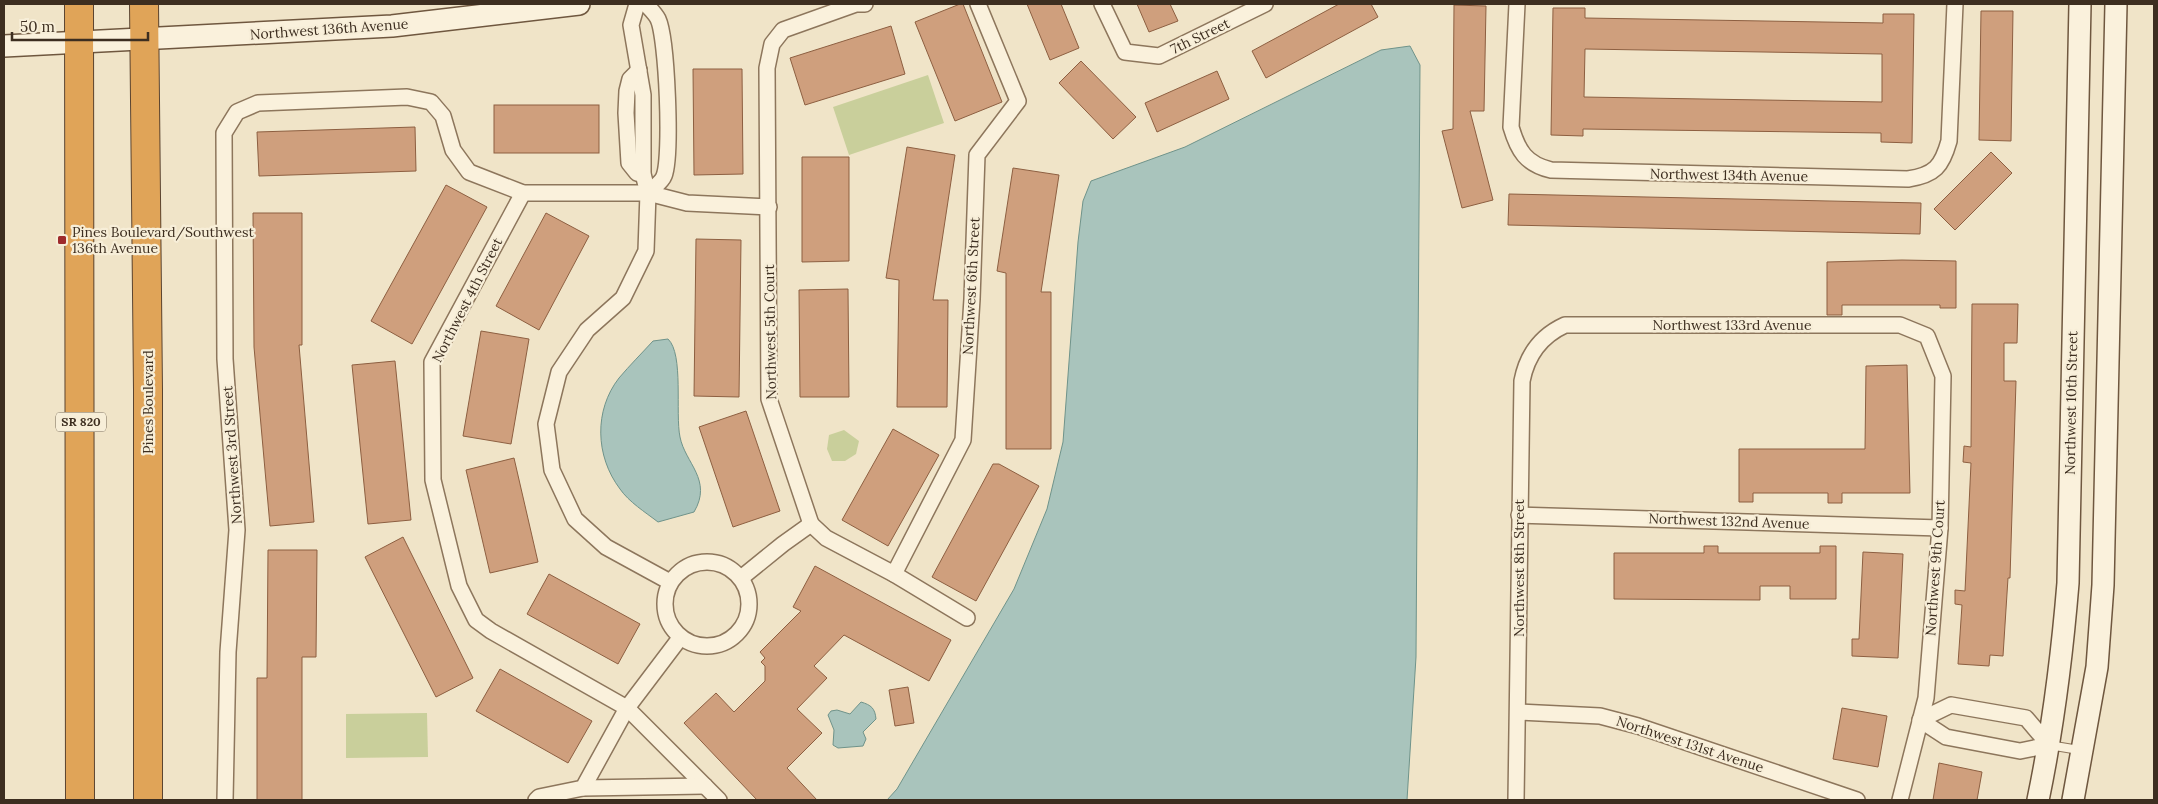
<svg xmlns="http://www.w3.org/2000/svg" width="2158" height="804" viewBox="0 0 2158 804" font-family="Lora,serif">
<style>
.green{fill:#c9cf9b}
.water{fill:#a9c4bc;stroke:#6f938a}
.building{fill:#cf9f7d;stroke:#8d5f41;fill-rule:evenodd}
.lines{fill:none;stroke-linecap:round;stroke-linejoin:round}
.lane-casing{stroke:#8d765c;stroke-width:10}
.street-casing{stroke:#8d765c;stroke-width:18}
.secondary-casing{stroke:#6f573f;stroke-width:24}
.highway-casing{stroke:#5b4430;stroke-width:30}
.lane{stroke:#faf1dc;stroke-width:8}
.street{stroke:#faf1dc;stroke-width:15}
.secondary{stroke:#faf1dc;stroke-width:21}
.highway{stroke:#e0a458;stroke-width:28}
.poi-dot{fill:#9e2a2b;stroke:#f7eed8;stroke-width:2}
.labels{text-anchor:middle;stroke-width:4.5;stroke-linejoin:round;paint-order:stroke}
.shield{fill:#f7eed8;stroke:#756857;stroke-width:1}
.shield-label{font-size:12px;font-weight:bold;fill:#3d2e20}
.street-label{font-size:14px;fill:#3d2e20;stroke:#f7eed8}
.poi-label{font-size:14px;fill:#3d2e20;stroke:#f7eed8;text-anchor:start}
</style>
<rect width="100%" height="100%" fill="#f0e4c8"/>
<g class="green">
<polygon points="928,75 944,123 849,155 833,107"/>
<polygon points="844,430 859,441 856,454 845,461 832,461 827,449 829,435"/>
<polygon points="427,713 428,757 346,758 346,714"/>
</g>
<g class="water">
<polygon points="1410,46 1420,65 1416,657 1407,800 887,800 897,789 1014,589 1047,509 1063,442 1078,242 1083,201 1091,181 1185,147 1381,50"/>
<path d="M668,339C684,354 675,413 680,437C685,463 713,480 694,512L658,522C645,512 629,502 620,489C595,456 594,410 619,378C630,365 642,353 653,341Z"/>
<path d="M861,702C871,705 875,708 876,719L863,732L866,739L863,746L838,748L833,745L834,730L828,715L831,711L837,710L850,714Z"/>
</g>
<g class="building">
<polygon points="960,4 963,4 1002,102 955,121 915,22"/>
<polygon points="1027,4 1061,4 1079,48 1050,60"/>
<polygon points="1137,4 1170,4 1178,21 1149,32"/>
<polygon points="1339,4 1371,4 1378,17 1266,78 1252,51"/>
<polygon points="1454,5 1486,6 1484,111 1470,111 1493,200 1462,208 1442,131 1453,129"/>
<path d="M1553,8H1585V18L1883,23V14H1914L1912,143L1881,142V133L1583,129V136L1551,135ZM1585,49L1882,54V102L1584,97Z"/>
<polygon points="1981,11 2013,11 2011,141 1979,140"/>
<polygon points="891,26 905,74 805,105 790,58"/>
<polygon points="1081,61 1136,117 1113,139 1059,83"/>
<polygon points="693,69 742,69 743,174 694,175"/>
<polygon points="1217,71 1229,99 1157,132 1145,103"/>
<rect x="494" y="105" width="105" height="48"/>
<polygon points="415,127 416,171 259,176 257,132"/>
<polygon points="907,147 955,155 933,300 948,300 947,407 897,407 899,280 886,278"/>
<polygon points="1991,152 2012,173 1955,230 1934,209"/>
<polygon points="802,157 849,157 849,261 802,262"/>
<polygon points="1013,168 1059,175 1041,292 1051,292 1051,449 1006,449 1006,273 997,271"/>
<polygon points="446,185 487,207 412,344 371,321"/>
<polygon points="1509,194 1921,203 1920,234 1508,225"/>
<polygon points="253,213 302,213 302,345 299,345 314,522 270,526 254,347"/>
<polygon points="546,213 589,236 539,330 496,306"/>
<polygon points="696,239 741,240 739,397 694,396"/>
<polygon points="1902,260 1956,261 1956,308 1940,308 1940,305 1842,305 1842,315 1827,315 1827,262"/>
<polygon points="848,289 849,397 800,397 799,290"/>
<polygon points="1972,304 2018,304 2017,343 2004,343 2004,381 2016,381 2010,578 2008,578 2003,656 1990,655 1989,666 1958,664 1962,605 1955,604 1955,590 1965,591 1971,463 1963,462 1964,446 1971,447"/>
<polygon points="481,331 529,339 511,444 463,436"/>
<polygon points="395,361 411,520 368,524 352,365"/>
<polygon points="1907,365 1910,493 1842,493 1842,503 1828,503 1828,493 1753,493 1753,502 1739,502 1739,449 1865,449 1866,366"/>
<polygon points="746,411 780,511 733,527 699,427"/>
<polygon points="893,429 939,455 888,546 842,520"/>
<polygon points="514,458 538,562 490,573 466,470"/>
<polygon points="993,464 999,464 1039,486 976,601 932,577"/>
<polygon points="403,537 473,678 436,697 365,557"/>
<polygon points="1704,546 1718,546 1718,553 1820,553 1820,546 1836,546 1836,599 1790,599 1790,586 1760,586 1760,600 1614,599 1614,553 1704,553"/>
<polygon points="268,550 317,550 316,657 302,657 302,800 257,800 257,678 267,678"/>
<polygon points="1863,552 1903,554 1898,658 1852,656 1852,639 1859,639"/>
<polygon points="815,566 951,640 929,681 844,635 814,666 827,678 797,709 822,733 787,768 817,800 757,800 684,723 716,693 734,712 765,681 765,666 761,662 765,658 760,652 801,611 793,607"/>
<polygon points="549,574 640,624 618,664 527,614"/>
<polygon points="500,669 592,721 568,763 476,711"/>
<polygon points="908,687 914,723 895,726 889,690"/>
<polygon points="1842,708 1887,716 1878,767 1833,759"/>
<polygon points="1939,763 1982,772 1977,800 1933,800"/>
</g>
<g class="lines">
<g class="lane-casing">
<polyline id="lane" points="2049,745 2079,750"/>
</g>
<g class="street-casing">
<g id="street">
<polyline points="637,4 631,25 643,95 643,174 648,193 646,251 623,298 587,330 559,372 546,424 552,470 575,519 606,547 670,582"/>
<path d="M646,4C649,8 655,13 658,19C667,38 672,156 664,176C662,182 653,188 648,193"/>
<polyline points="1102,4 1125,52 1159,56 1265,4"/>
<path d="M1517,4L1511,127C1518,151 1526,164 1551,170L1908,179C1935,175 1942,166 1949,141L1955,4"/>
<polyline points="639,70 630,79 627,91 626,113 629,163 637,173 643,174"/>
<polyline points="523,193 432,362 433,480 459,586 476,620 491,631 627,708 719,800"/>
<polyline points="1519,515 1940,528"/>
<polyline points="811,524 826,538 894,574 967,618"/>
<circle cx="707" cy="604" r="42"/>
<polyline points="894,574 963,440 972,299 977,155 1018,101 978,4"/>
<polyline points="741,578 783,544 811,524 769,399 767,68 772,44 783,30 856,4 865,4"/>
<polygon points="1951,705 2026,718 2049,745 2020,751 1946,737 1920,720"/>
<polyline points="1518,712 1600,716 1638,726 1857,800"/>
<polyline points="583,788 705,786"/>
<polyline points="225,800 228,652 237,530 225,359 224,133 237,112 258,103 407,97 431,102 443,116 453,150 469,172 523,193 648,193 687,203 769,207"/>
<polyline points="536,800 539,797 583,788 627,708 680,638"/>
<path d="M1516,800L1522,381C1527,355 1541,336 1565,325H1900L1927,336L1943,376L1940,528L1926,698L1900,800"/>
</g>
</g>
<g class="secondary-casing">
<g id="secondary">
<polyline points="4,46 392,26 579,4"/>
<path d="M2038,800C2053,728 2062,656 2068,583L2080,4"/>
<polyline points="2073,800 2097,667 2103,585 2116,4"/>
</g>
</g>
<g class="highway-casing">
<g id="highway">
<polyline points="79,4 80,800"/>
<polyline points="144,4 148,390 148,800"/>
</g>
</g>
<use href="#lane" class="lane"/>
<use href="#street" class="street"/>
<use href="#secondary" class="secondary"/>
<use href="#highway" class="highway"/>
</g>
<rect class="poi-dot" x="57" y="235" width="10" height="10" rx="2.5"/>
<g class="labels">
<rect class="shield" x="56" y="412.5" width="50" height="19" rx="4"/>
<g class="shield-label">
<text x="81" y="426">SR 820</text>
</g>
<g class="street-label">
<text transform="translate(329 29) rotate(-4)" y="5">Northwest 136th Avenue</text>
<text transform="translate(1200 36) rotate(-26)" y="5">7th Street</text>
<text transform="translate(1729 175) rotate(1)" y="5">Northwest 134th Avenue</text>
<text transform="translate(971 286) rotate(-87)" y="5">Northwest 6th Street</text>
<text transform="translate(467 300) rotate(-63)" y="5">Northwest 4th Street</text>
<text x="1732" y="330">Northwest 133rd Avenue</text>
<text transform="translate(770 332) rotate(-91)" y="5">Northwest 5th Court</text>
<text transform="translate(148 402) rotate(-90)" y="5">Pines Boulevard</text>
<text transform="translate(2071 403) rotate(-89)" y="5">Northwest 10th Street</text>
<text transform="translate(232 455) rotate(-94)" y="5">Northwest 3rd Street</text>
<text transform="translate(1729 521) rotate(2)" y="5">Northwest 132nd Avenue</text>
<text transform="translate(1519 568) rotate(-90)" y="5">Northwest 8th Street</text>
<text transform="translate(1935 568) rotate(-86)" y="5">Northwest 9th Court</text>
<text transform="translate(1690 744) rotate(18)" y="5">Northwest 131st Avenue</text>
</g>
<g class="poi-label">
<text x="72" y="237">Pines Boulevard/Southwest<tspan x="72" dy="16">136th Avenue</tspan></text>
</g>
</g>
<rect width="2158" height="804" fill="none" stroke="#3d2e20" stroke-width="10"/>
<path d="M12 32v8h136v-8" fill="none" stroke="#3d2e20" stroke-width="2.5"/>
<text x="20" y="32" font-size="15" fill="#3d2e20" stroke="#f7eed8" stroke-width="4" paint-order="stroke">50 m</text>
</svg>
